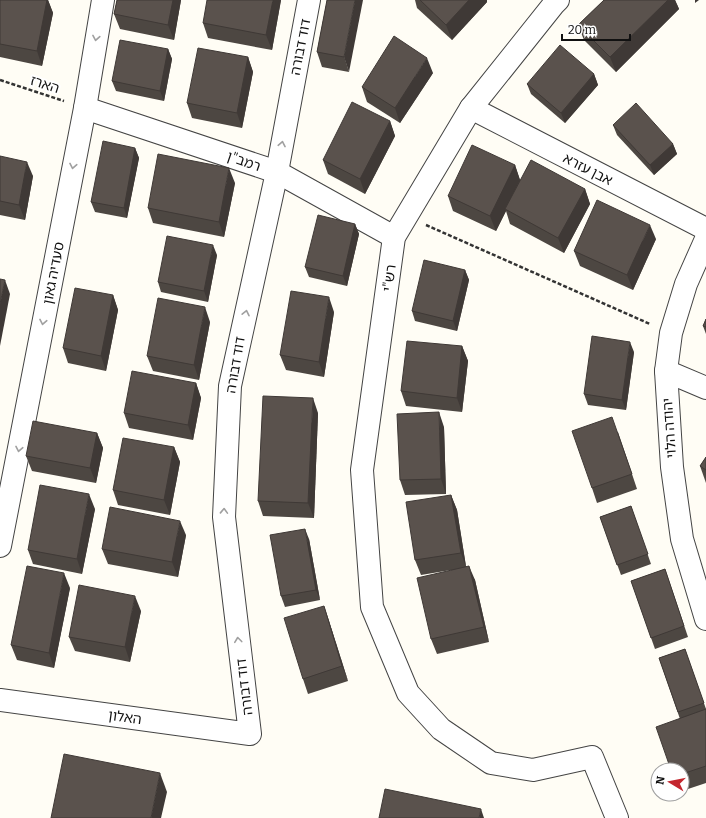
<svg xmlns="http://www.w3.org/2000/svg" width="706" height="818" viewBox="0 0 706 818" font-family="Bitter,'Noto Sans Hebrew',serif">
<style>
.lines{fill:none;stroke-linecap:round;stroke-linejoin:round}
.minor-casing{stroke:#444;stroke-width:24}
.path{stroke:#333;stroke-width:2.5;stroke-dasharray:4 2;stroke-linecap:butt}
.minor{stroke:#fff;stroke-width:22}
.wall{fill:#4d4742}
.shaded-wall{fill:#3f3936}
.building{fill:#5a524d;stroke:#3f3936}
.oneway{stroke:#a0a0a0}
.labels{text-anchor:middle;stroke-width:4;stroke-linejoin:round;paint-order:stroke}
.street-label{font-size:14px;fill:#111;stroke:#fff}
</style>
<rect width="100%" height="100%" fill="#fffdf5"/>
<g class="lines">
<g class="minor-casing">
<g id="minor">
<polyline points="558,0 554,4 471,108 394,237 362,470 372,607 408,693 441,729 491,763 533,770 592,757 617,818"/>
<polyline points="85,108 277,172 394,237"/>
<polyline points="471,108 706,229"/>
<polyline points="706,239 686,284 671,333 666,371 672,467 682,539 706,619"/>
<polyline points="666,371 706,388"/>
<polyline points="0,546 85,108 103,0"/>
<polyline points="0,700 250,734 224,517 230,386 277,172 309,0"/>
</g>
</g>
<g class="path">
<polyline points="0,80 64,101"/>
<polyline points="426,225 650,324"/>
</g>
<use href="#minor" class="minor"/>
</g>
<g class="wall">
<polygon points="0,0 48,0 53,13 42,66 0,57"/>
<polygon points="117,0 181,0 174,40 120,29 114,14"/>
<polygon points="281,0 272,50 208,38 203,23"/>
<polygon points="327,0 349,72 322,67 317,52"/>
<polygon points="415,0 487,0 487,2 452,40 417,8"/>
<polygon points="604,0 675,0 679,9 616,72 584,40 578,25"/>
<polygon points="168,49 172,59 164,101 116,91 112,81"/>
<polygon points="248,57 253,72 242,128 192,118 187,103"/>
<polygon points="433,73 400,123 367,102 362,87"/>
<polygon points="594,74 598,85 565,123 531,94 527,84"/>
<polygon points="390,121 395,136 365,194 328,174 323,160"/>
<polygon points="613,125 673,144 677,154 654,175 617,135"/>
<polygon points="135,148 139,158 127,218 95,212 91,202"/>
<polygon points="0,156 33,176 25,220 0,215"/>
<polygon points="515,165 520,180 585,189 590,204 564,253 510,224 506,211 496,231 453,211 448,196"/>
<polygon points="235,183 224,237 153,223 148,208"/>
<polygon points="355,224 359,234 347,286 309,277 305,267"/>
<polygon points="656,239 633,290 580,266 574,251"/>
<polygon points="217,255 208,302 161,292 158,282"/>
<polygon points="465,270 469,280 457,331 415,321 412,311"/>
<polygon points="113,295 118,310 106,371 68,363 63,348"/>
<polygon points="334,312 324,377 286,370 280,355"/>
<polygon points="706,319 706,334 703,326"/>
<polygon points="210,322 199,380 153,371 147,356"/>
<polygon points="462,346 468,361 462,412 406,406 401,391"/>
<polygon points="634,352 626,410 588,405 584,394"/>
<polygon points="196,383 201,398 193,440 129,428 124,413"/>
<polygon points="318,413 314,518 263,516 258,501"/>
<polygon points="444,427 446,494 405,495 400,480"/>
<polygon points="618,432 637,489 597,503 592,488"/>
<polygon points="97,433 103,448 96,483 32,471 26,456"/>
<polygon points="174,447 180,462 170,515 118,505 113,490"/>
<polygon points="706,457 706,483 700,466"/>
<polygon points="451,495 457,510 466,566 475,580 489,642 437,654 431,639 451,570 421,575 415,560"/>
<polygon points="631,506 651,564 621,575 600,517"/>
<polygon points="95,509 82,574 33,564 28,550"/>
<polygon points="186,535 178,577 108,564 102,549"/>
<polygon points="309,539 320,600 285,607 281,596"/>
<polygon points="665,569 688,637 655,649 631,581"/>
<polygon points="70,588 54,668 17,660 11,645"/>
<polygon points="324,606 329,621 348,681 308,694 303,679"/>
<polygon points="141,611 130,662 75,651 69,637"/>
<polygon points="685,649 706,709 706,783 682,791 682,770 680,719 659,658"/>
</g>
<g class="shaded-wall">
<polygon points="47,0 48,0 53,13 42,66 37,51"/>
<polygon points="173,0 181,0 174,40 168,25"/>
<polygon points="273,0 281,0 272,50 266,35"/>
<polygon points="355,0 363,0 349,72 344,57"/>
<polygon points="469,0 487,0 487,2 452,40 446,25"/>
<polygon points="668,0 675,0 679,9 616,72 610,57"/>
<polygon points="695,0 699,0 695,3"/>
<polygon points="168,49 172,59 164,101 160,91"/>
<polygon points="248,57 253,72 242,128 237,113"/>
<polygon points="427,58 433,73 400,123 395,108"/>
<polygon points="594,74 598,85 565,123 561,113"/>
<polygon points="390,121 395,136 365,194 360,179"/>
<polygon points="673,144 677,154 654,175 650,165"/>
<polygon points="135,148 139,158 127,218 124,208"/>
<polygon points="27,162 33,176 25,220 19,205"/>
<polygon points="515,165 520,180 505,209 506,211 496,231 490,216"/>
<polygon points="229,168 235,183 224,237 219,222"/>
<polygon points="585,189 590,204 564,253 558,238"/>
<polygon points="355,224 359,234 347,286 343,276"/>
<polygon points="650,225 656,239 633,290 627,275"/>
<polygon points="213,245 217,255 208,302 204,291"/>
<polygon points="465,270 469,280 457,331 453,321"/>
<polygon points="5,280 10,294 0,346 0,304"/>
<polygon points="113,295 118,310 106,371 101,356"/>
<polygon points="329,297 334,312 324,377 319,362"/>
<polygon points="205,307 210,322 199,380 194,365"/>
<polygon points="630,342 634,352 626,410 622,400"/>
<polygon points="462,346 468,361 462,412 457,398"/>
<polygon points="196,383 201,398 193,440 188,425"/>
<polygon points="313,398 318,413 314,518 308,503"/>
<polygon points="439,412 444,427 446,494 441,479"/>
<polygon points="97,433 103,448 96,483 90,468"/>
<polygon points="174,447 180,462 170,515 164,500"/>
<polygon points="89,494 95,509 82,574 77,559"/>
<polygon points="451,495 457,510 466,567 461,553"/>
<polygon points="180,521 186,535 178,577 172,562"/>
<polygon points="305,529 309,539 320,600 316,590"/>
<polygon points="469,566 475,580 489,642 484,627"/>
<polygon points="64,573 70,588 54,668 49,653"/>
<polygon points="135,596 141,611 130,662 125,647"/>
<polygon points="324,606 329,621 348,681 342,666"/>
<polygon points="160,773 167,792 161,818 151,818"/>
<polygon points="481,809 484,818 479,818"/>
</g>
<g class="building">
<polygon points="0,0 47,0 37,51 0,44"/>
<polygon points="117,0 173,0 168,25 114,14"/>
<polygon points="207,0 273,0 266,35 203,23"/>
<polygon points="327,0 355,0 344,57 317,52"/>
<polygon points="420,0 469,0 446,25"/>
<polygon points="604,0 668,0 610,57 578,25"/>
<polygon points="394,36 427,58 395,108 362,87"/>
<polygon points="120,40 168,49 160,91 112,81"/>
<polygon points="560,45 594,74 561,113 527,84"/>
<polygon points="198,48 248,57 237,113 187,103"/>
<polygon points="352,102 390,121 360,179 323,160"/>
<polygon points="636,103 673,144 650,165 613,125"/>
<polygon points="103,141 135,148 124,208 91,202"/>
<polygon points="472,145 515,165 490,216 448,196"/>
<polygon points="158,154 229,168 219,222 148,208"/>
<polygon points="0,156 27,162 19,205 0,201"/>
<polygon points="531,160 585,189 558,238 505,209"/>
<polygon points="597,200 650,225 627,275 574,251"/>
<polygon points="318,215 355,224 343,276 305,267"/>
<polygon points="167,236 213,245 204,291 158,282"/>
<polygon points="424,260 465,270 453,321 412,311"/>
<polygon points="0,279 5,280 0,304"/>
<polygon points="75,288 113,295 101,356 63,348"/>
<polygon points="291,291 329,297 319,362 280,355"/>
<polygon points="158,298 205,307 194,365 147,356"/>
<polygon points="706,319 706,327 703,326"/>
<polygon points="592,336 630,342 622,400 584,394"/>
<polygon points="407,341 462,346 457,398 401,391"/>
<polygon points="132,371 196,383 188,425 124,413"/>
<polygon points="263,396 313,398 308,503 258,501"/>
<polygon points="439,412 441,479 400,480 397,414"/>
<polygon points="612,417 632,474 592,488 572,431"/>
<polygon points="33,421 97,433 90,468 26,456"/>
<polygon points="123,438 174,447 164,500 113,490"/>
<polygon points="706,457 706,470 700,466"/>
<polygon points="40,485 89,494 77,559 28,550"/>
<polygon points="451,495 461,553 415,560 406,502"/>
<polygon points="631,506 648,554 617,565 600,517"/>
<polygon points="110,507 180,521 172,562 102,549"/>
<polygon points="305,529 316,590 281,596 270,535"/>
<polygon points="27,566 64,573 49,653 11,645"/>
<polygon points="469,566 484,627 431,639 417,578"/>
<polygon points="665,569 684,626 651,638 631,581"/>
<polygon points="79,585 135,596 125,647 69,637"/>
<polygon points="324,606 342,666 303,679 284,618"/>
<polygon points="685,649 704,703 678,712 659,658"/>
<polygon points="706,709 706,766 682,774 682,770 671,770 656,727"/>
<polygon points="64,754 160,773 151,818 51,818"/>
<polygon points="385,789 481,809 479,818 379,818"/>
</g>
<defs><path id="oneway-chevron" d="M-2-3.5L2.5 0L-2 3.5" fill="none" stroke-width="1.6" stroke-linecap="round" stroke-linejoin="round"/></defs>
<g class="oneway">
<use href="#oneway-chevron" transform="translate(96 38) rotate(100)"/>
<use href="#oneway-chevron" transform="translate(282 144) rotate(-79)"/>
<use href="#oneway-chevron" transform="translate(73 166) rotate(101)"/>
<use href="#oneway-chevron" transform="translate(246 313) rotate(-78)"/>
<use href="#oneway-chevron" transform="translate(43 322) rotate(101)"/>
<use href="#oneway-chevron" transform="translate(19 449) rotate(101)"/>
<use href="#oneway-chevron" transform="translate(224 511) rotate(-88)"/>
<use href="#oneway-chevron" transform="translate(238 640) rotate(-97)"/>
</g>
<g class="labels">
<g class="street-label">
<text transform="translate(300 47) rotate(-79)" y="5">דוד דבורה</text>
<text transform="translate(45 84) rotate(18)" y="5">הארז</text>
<text transform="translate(244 161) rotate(19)" y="5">רמב"ן</text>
<text transform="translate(588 169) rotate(27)" y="5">אבן עזרא</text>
<text transform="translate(53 273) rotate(-79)" y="5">סעדיה גאון</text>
<text transform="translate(389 278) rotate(-82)" y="5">רש"י</text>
<text transform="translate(235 365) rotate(-80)" y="5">דוד דבורה</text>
<text transform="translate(669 428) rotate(-94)" y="5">יהודה הלוי</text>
<text transform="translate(244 687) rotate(-97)" y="5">דוד דבורה</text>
<text transform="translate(125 717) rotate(8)" y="5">האלון</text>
</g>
</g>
<g transform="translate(670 782) rotate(280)"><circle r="19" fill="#ffffff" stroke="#a0a0a0"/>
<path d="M0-3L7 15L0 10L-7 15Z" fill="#c4262e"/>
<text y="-6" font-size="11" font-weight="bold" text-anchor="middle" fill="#111111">N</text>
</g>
<path d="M562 34v6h68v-6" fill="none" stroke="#111111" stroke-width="2"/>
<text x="568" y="34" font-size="12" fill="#111111" stroke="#ffffff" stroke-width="3" paint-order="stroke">20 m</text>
</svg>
